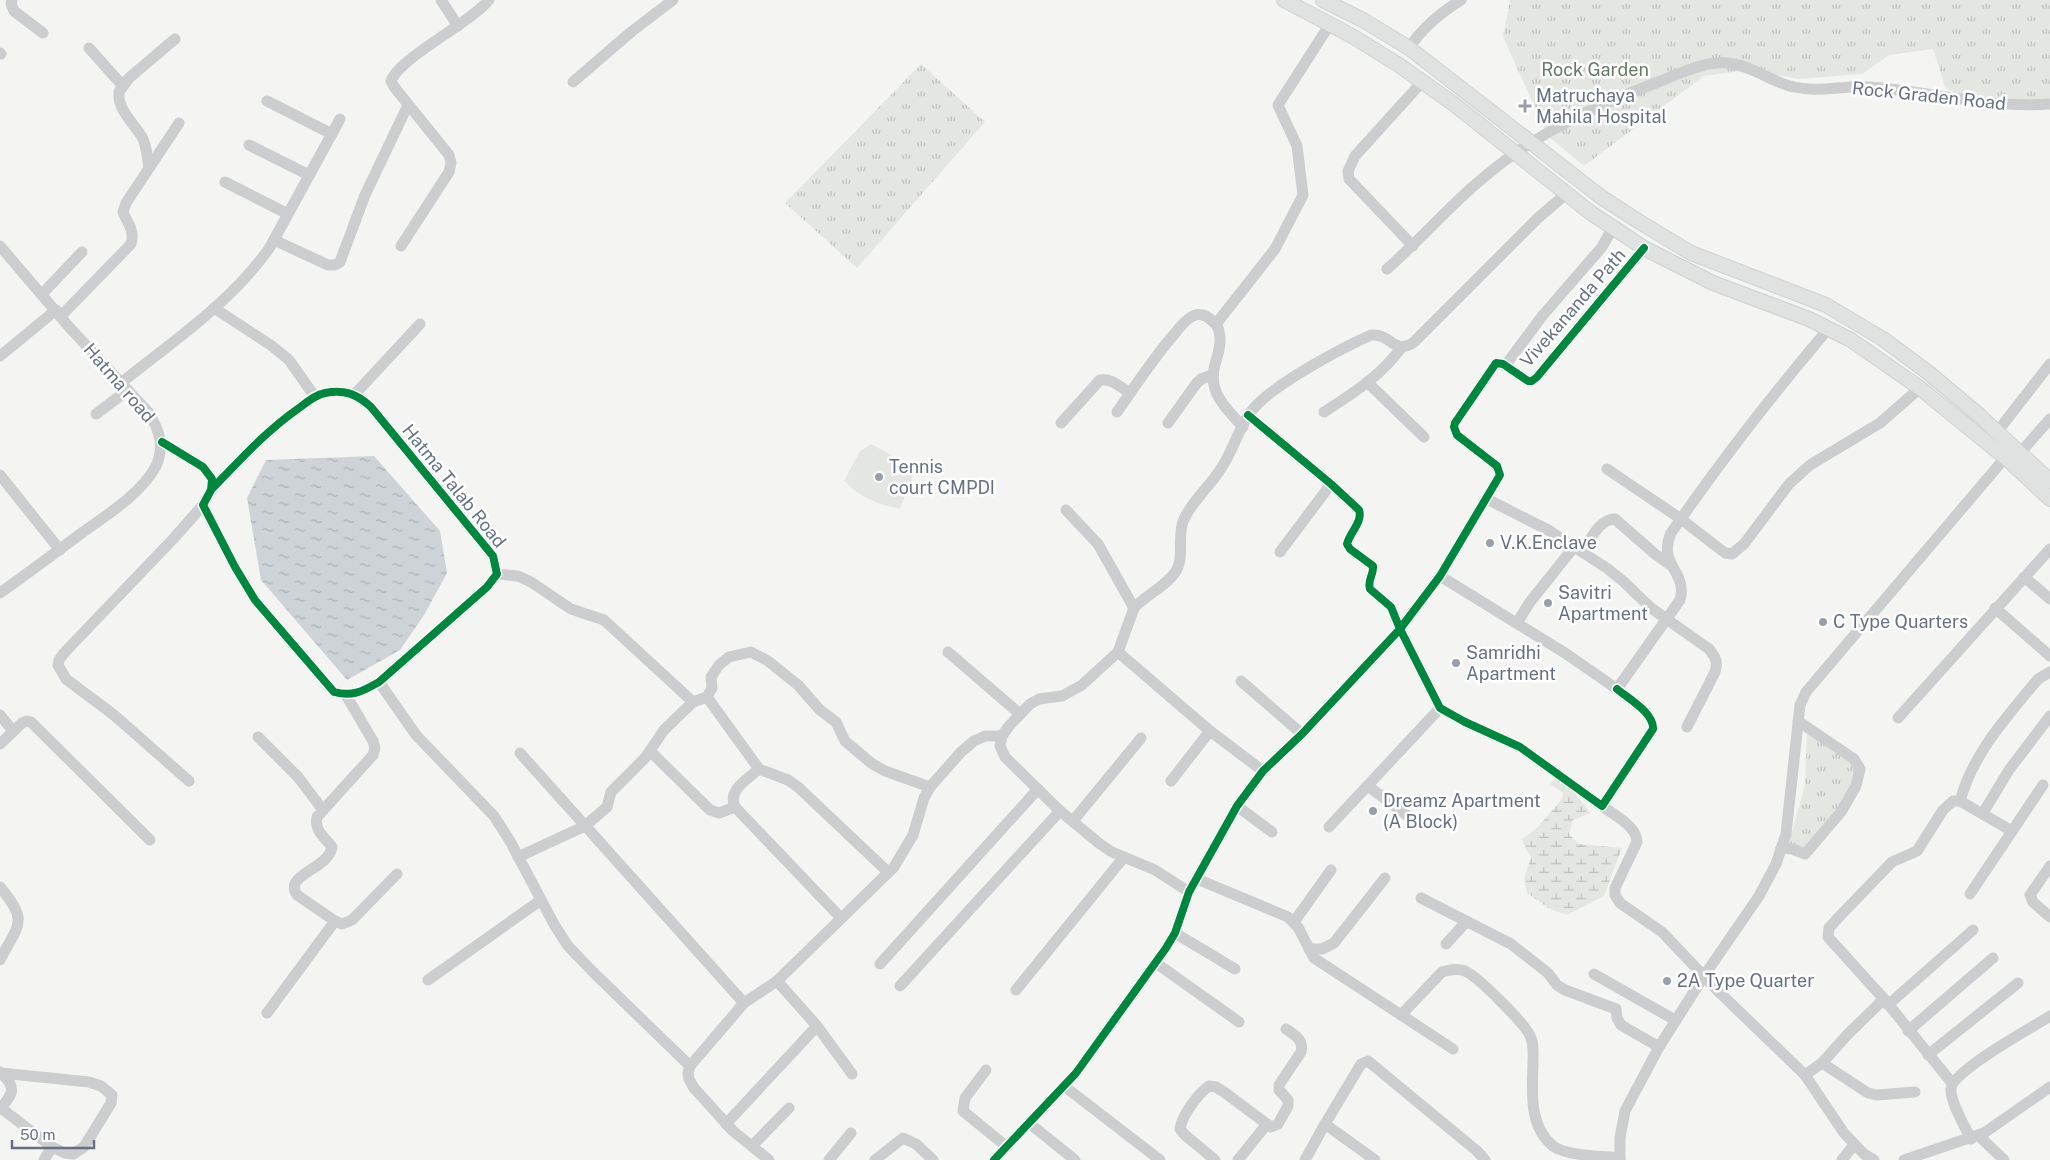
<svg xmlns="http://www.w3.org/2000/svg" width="2050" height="1160" viewBox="0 0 2050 1160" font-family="'Public Sans',sans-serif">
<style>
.grass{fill:#e4e7e1}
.wetland{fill:url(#wetland-marsh)}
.park{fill:url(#park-tufts)}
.water{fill:url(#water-ripples)}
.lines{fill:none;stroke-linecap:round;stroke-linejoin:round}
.major-casing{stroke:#d0d1d1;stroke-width:16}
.minor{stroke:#cccdce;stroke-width:11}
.major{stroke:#e0e1e1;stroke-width:14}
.cycleway-casing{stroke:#fff;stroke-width:11}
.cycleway{stroke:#00873e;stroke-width:8}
.poi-dot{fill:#979faa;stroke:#fff;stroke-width:2}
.labels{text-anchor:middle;stroke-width:5;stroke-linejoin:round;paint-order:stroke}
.park-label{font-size:18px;fill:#657a64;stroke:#fff}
.poi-label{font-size:18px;fill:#657183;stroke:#fff;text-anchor:start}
.street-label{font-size:18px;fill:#657183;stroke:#fff}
</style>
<defs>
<pattern id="wetland-marsh" width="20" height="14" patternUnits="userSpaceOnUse" patternTransform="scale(1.25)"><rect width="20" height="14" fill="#e4e7e1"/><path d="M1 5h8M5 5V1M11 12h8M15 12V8" fill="none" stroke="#bcc0bc"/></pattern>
<pattern id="park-tufts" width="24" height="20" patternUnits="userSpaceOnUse" patternTransform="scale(1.25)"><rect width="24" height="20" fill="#e4e7e1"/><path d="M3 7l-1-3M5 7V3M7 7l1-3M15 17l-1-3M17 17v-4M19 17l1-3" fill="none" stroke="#bcc0bc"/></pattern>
<pattern id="water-ripples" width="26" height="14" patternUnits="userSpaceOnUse" patternTransform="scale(1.25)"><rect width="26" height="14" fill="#cdd3d6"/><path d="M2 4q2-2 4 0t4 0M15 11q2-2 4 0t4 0" fill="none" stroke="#aab0b3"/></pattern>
</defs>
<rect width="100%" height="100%" fill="#f4f5f3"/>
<path class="grass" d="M871,444L897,458L914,472L900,509C877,504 861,498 844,481L860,451Z"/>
<polygon class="wetland" points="1559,774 1591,813 1573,820 1569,834 1579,844 1622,848 1604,896 1567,915 1550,909 1527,893 1524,879 1531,857 1525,848 1522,839 1536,829 1562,799 1563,793 1550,784"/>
<g class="park">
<polygon points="1510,0 2050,0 2050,105 1982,110 1945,87 1933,49 1889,55 1862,74 1798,79 1748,70 1704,76 1584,166 1548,136 1503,37"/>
<polygon points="921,64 985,122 857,268 785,203"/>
<polygon points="1807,729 1854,762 1854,778 1837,810 1803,849 1789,843 1805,784"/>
</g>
<polygon class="water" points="374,456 440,531 447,573 424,615 400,650 347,680 261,580 247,498 266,460"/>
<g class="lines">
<g class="major-casing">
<g id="major">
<polyline points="1284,0 1352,36 1399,65 1455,105 1591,213 1644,248 1713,283 1809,319 1851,340 1920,388 2006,458 2050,499"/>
<polyline points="1323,0 1363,20 1409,48 1601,197 1638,221 1691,253 1826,305 1883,339 1930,374 1980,416 2050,481"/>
</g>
</g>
<g class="minor">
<polyline points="12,0 11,4 14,11 43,33"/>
<polyline points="441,0 458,26"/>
<polyline points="89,48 122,85"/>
<path d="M1409,48C1422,28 1440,13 1461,0"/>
<polyline points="0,53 1,54"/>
<polyline points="573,82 631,32 673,0"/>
<polyline points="267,101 332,134"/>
<polyline points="249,145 309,175"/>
<path d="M149,167C147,157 147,146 142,137C134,123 117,110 119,92L129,78L175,39"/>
<polyline points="225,182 288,214"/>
<polyline points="274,240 328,265 335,265 340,262 365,195 408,105"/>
<path d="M0,246L70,328L149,413C159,430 165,446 156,466C142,493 107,515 83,532C55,553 28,573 0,593"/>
<path d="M401,246L449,172L451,163L449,155L395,88L391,81C399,58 469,24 489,0"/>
<polyline points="1413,246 1349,179 1348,171 1355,156 1422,82"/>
<path d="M1387,269C1420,240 1449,206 1483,178C1534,134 1596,106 1658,82C1679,74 1704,61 1727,63C1752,65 1770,82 1794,87C1819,93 1844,85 1869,87C1930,91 1989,109 2050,104"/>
<polyline points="42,294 82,252"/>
<polyline points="214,308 272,346 289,360 315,397"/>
<path d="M61,316L131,244C135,231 128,224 123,212L126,203L179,123"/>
<polyline points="1216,324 1275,249 1303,195 1297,146 1278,105 1330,24"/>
<polyline points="0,356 56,310"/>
<polyline points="1505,366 1543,315 1602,247 1612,229"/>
<polyline points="1367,382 1424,437"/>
<path d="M121,383C172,342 233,301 270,247L340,119"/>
<polyline points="354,395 420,324"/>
<path d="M1117,412C1136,385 1154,357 1176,332C1181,326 1186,319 1193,316C1198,313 1206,315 1210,319C1214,322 1218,326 1219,331C1222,341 1219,352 1216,361C1206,391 1224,406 1243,427"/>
<path d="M1324,412C1352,394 1381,376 1401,348"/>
<polyline points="96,414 128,390"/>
<path d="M1061,423L1100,380C1112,378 1120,387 1130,393"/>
<polyline points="1168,423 1196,384 1201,379 1212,375"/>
<polyline points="1997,432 2050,364"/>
<path d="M162,442L203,467L212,479L211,490L203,505L235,567L255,600L334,692C353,697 363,691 379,682L487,587L497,574L493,556L371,407C357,394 344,389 325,393C315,395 307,402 299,408C266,431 239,461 211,490"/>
<polyline points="2020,453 2050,419"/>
<polyline points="1607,469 1681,519 1725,553 1732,554 1744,544 1789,484 1810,465 1880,423 1920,388"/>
<polyline points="0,475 60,550"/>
<path d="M1487,499L1550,531L1608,569L1624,582L1651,608L1709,649C1716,658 1718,662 1715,672L1687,727"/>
<polyline points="1066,510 1098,544 1134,608 1118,652 1082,685 1062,696 1039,699 1030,704 1009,726 1002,736 1000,746 1005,757 1060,811 1100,844 1112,852 1155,870 1189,892"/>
<polyline points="1280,552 1331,484"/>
<path d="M1582,552C1590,541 1599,519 1615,519L1655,554L1672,566"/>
<polyline points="497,574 518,576 531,582 571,609 604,620 693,702 707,697 712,688 711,677 719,665 729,657 751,652 768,661 798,685 820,710 836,722 845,741 871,763 885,771 930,787"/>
<path d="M1440,576L1565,653L1617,689L1680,600C1688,571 1657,565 1671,533C1720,462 1773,394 1829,328"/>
<polyline points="2024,577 2050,599"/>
<path d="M1134,608C1146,595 1163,588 1174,574C1186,559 1176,536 1184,519C1193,500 1209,487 1220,470C1232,453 1237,433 1248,416C1263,389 1342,348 1371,335C1391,333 1394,356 1414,342L1538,218L1566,194"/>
<polyline points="1995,608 2050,656"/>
<polyline points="1517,623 1530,602 1574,547"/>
<polyline points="948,652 1020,714"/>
<polyline points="1118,652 1210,731 1263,771"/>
<polyline points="1241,681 1302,734"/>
<polyline points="379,682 416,735 494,816 510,841 555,926 568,946 592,971 690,1066"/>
<path d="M1617,689C1629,699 1654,713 1653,729L1602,806L1520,747L1465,722L1440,708L1400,629L1440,576L1500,475L1497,466L1457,435L1454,427L1455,423L1496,363L1503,364L1528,381H1532L1537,377L1644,248"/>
<polyline points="707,697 759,769 788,780 798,787 888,872"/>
<polyline points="0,715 13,731"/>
<polyline points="1898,718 2050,549"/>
<polyline points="258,737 298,777 323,810"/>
<polyline points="0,744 22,723 27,721 31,722 150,840"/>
<polyline points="650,751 710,810 719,813 735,807"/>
<polyline points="520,753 744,1003"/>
<path d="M759,769C748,779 727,790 735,807L841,918"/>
<polyline points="189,781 114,715 66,679 58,665 59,660 64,653 174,538 203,505"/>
<polyline points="1171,781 1210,731"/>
<polyline points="1368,786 1412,819"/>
<path d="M1960,801C1973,753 2007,717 2038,679L2050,672"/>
<polyline points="1237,806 1272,832"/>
<path d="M1602,806C1614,815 1637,826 1637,842L1615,888V895L1620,903L1662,932L1718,991L1805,1075L1844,1133L1864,1154L1874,1160"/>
<polyline points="1983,813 2009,770 2050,716"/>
<polyline points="1073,821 1141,738"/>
<polyline points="1329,827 1440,708"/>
<polyline points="1781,848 1792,849 1805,854 1841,812 1856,786 1860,769 1854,759 1798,721"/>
<polyline points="518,857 585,826 607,807 611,792 645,758 664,730 693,702"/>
<polyline points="2050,866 2030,895 2033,902 2050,917"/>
<polyline points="1197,879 1288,917 1298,927 1314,958 1453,1049"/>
<path d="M0,887C29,922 19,923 0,960"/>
<polyline points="1970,894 2043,785"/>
<polyline points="1421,898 1511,944 1548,973 1557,985 1565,990 1616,1009 1617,1018 1621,1025 1659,1047"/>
<polyline points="335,921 342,924 352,920 397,874"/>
<polyline points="1294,922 1331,870"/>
<polyline points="1175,933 1235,969"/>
<polyline points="1446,944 1466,922"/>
<polyline points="1309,949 1322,949 1334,943 1385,878"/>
<polyline points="1156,963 1239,1022"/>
<polyline points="880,964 1038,789"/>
<polyline points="1594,974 1675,1020"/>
<polyline points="428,980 541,900"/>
<polyline points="777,981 817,1026 852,1074"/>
<polyline points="900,986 1060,811"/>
<polyline points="1016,990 1124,857"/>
<polyline points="1884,999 1952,1083"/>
<polyline points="1888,1005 1973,930"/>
<path d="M267,1013L335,921L297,895C283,874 328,870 332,847C324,836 314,831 317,817L373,755L375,748L373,741L346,695"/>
<path d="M1401,1015L1442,972C1450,970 1457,968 1465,971C1477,976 1527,1025 1531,1038C1534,1046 1533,1056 1533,1064C1532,1092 1529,1127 1553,1146C1566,1156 1603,1156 1620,1158"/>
<polyline points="1908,1031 1993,958"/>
<polyline points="1928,1055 2018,983"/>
<polyline points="1822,1063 1868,1093 1877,1095 1915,1092"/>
<polyline points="986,1070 965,1098 963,1111 1007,1147"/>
<path d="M0,1072C17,1088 14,1092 0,1109"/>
<polyline points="1,1073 89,1082 101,1086 112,1095 111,1103 84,1147 73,1154 65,1153 52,1147 44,1160"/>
<polyline points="1805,1075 1822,1063 1848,1034 1884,999 1828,937 1829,928 1838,918 1892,862 1917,851 1943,810 1953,801 1960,801 2012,831"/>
<polyline points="1064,1086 1160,1160"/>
<polyline points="1,1108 52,1147"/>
<polyline points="1029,1123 1075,1160"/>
<polyline points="726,1124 817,1026"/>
<polyline points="1325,1124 1375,1160"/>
<polyline points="1979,1136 2004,1160"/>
<path d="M1971,1139C1965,1127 1950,1101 1951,1089C1952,1071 2033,1027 2050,1016"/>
<polyline points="752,1146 789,1108"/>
<polyline points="769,1160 733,1131 694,1088 689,1079 688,1073 690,1066 744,1003 777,981 894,867 913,835 924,798 930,787 961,752 974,741 985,736 1002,736"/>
<polyline points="829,1160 851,1133"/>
<polyline points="875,1160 903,1138 916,1144 933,1160"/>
<path d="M994,1160L1076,1073L1166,948L1175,933L1189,892L1237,806L1263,771L1302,734L1400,629L1391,607L1370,589C1367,580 1374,575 1373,566L1350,549L1347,544C1350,532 1363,522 1359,510L1331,484L1248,415"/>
<path d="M1215,1160L1185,1135L1180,1129C1182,1115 1198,1094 1209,1086L1216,1087L1224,1092L1271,1127L1278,1124L1288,1106V1100L1279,1090V1085L1301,1052C1304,1040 1295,1035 1286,1029"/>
<polyline points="1238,1160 1267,1124"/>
<polyline points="1305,1160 1325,1124 1361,1064 1368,1061 1477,1151 1485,1160"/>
<polyline points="1620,1160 1620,1138 1625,1111 1659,1047 1704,976 1759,896 1776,864 1786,834 1800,705 1806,692 2010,452"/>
<polyline points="1842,1160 1854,1145"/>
<polyline points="1904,1160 1984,1133 2050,1087"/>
</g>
<use href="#major" class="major"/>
<g class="cycleway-casing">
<g id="cycleway">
<path d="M162,442L203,467L212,479L211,490L203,505L235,567L255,600L334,692C353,697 363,691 379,682L487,587L497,574L493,556L371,407C357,394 344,389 325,393C315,395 307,402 299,408C266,431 239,461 211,490"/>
<path d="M1617,689C1629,699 1654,713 1653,729L1602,806L1520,747L1465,722L1440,708L1400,629L1440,576L1500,475L1497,466L1457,435L1454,427L1455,423L1496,363L1503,364L1528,381H1532L1537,377L1644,248"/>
<path d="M994,1160L1076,1073L1166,948L1175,933L1189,892L1237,806L1263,771L1302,734L1400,629L1391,607L1370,589C1367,580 1374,575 1373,566L1350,549L1347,544C1350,532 1363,522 1359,510L1331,484L1248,415"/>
</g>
</g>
<use href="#cycleway" class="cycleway"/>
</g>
<g class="poi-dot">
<path d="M1522.5 98.5h5v5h5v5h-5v5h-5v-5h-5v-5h5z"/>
<circle cx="879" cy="477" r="5"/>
<circle cx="1490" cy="543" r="5"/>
<circle cx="1548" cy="603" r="5"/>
<circle cx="1823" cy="622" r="5"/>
<circle cx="1456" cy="663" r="5"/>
<circle cx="1373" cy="811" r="5"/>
<circle cx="1667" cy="981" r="5"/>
</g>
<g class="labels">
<g class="park-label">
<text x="1595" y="76">Rock Garden</text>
</g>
<g class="poi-label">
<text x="1536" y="102">Matruchaya<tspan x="1536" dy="21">Mahila Hospital</tspan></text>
<text x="889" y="473">Tennis<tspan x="889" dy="21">court CMPDI</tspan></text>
<text x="1500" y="549">V.K.Enclave</text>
<text x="1558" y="599">Savitri<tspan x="1558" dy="21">Apartment</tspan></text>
<text x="1833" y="628">C Type Quarters</text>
<text x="1466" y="659">Samridhi<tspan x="1466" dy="21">Apartment</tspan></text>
<text x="1383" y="807">Dreamz Apartment<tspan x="1383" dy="21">(A Block)</tspan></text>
<text x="1677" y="987">2A Type Quarter</text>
</g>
<g class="street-label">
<text transform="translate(1929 96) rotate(6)" y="6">Rock Graden Road</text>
<text transform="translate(1573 308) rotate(-49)" y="6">Vivekananda Path</text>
<text transform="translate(119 383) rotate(49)" y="6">Hatma road</text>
<text transform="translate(454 486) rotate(51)" y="6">Hatma Talab Road</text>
</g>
</g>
<path d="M12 1140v8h82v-8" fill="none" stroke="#657183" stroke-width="2.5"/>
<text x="20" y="1140" font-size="15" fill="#657183" stroke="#ffffff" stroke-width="4" paint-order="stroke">50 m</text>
</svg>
